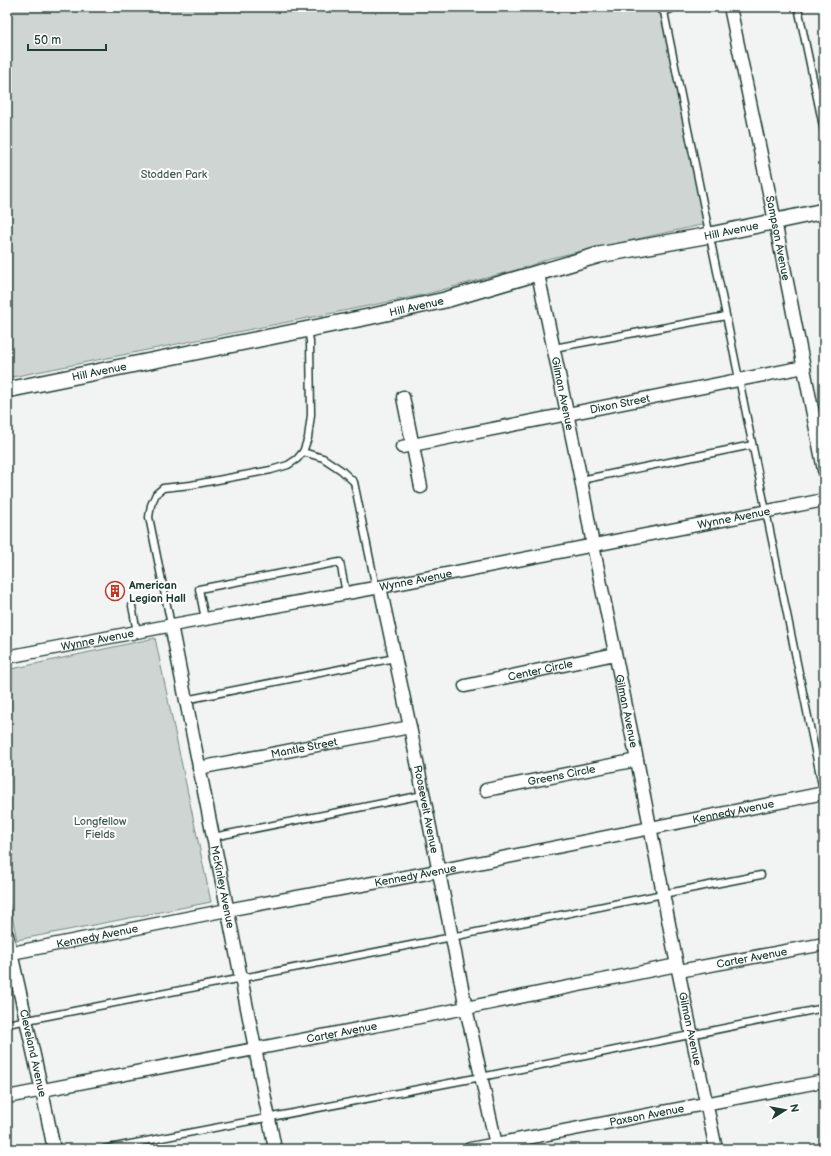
<svg xmlns="http://www.w3.org/2000/svg" width="831" height="1156" viewBox="0 0 831 1156" font-family="'Balsamiq Sans',sans-serif">
<style>
.green{fill:#ced5d3;stroke:#768984}
.lines{fill:none;stroke-linecap:round;stroke-linejoin:round}
.service-casing{stroke:#1f3d34;stroke-width:9}
.minor-casing{stroke:#1f3d34;stroke-width:15}
.tertiary-casing{stroke:#1f3d34;stroke-width:18}
.service{stroke:#fff;stroke-width:6}
.minor{stroke:#fff;stroke-width:12}
.tertiary{stroke:#fff;stroke-width:15}
.labels{text-anchor:middle;stroke-width:4;stroke-linejoin:round;paint-order:stroke}
.park-label{font-size:11px;fill:#425b54;stroke:#fff}
.street-label{font-size:11px;fill:#1f3d34;stroke:#fff}
.poi-label{font-size:11px;font-weight:bold;fill:#1f3d34;stroke:#fff;text-anchor:start}
</style>
<rect width="100%" height="100%" fill="#f2f3f3"/>
<filter id="ink" filterUnits="userSpaceOnUse"><feTurbulence type="fractalNoise" baseFrequency=".025" numOctaves="2"/><feDisplacementMap in="SourceGraphic" scale="8" xChannelSelector="R" yChannelSelector="G"/><feConvolveMatrix kernelMatrix="1 2 1 2 8 2 1 2 1" color-interpolation-filters="sRGB"/></filter>
<g filter="url(#ink)">
<g class="green">
<polygon points="7,7 661,7 706,224 550,258 527,267 423,295 7,378"/>
<polygon points="155,638 211,902 17,940 7,892 7,670"/>
</g>
<g class="lines">
<g class="service-casing">
<g id="service">
<polyline points="663,7 824,795"/>
<polyline points="798,7 824,131"/>
<polyline points="554,348 726,316"/>
<polyline points="303,452 308,438 311,415 310,341 308,330"/>
<polyline points="581,480 752,445"/>
<polyline points="132,606 137,632"/>
<polyline points="205,619 199,589 340,562 346,593"/>
<polyline points="171,625 149,517 151,505 156,494 163,488 191,485 271,470 288,465 297,459 303,452 323,458 341,470 354,482 376,588"/>
<polyline points="185,700 395,658"/>
<polyline points="213,837 423,795"/>
<polyline points="7,1024 452,937 663,894 761,875"/>
<polyline points="104,1149 481,1077 824,1008"/>
</g>
</g>
<g class="minor-casing">
<g id="minor">
<path id="s1" d="M730,7L775,221L824,470"/>
<polyline points="663,8 669,7"/>
<path id="s2" d="M538,274L581,480L593,545L637,760L677,965L716,1149"/>
<polyline points="403,397 421,487"/>
<path id="s3" d="M402,447L804,367"/>
<path id="s4" d="M380,587L410,727L466,1008L497,1149"/>
<path id="s5" d="M171,625L275,1149"/>
<path id="s6" d="M7,657L178,624L380,587L824,500"/>
<path id="s7" d="M465,686L615,654"/>
<path id="s8" d="M199,768L410,727"/>
<path id="s9" d="M486,790L637,760"/>
<path id="s10" d="M7,935L42,1091L54,1149"/>
<path id="s11" d="M7,954L227,910L438,871L824,793"/>
<path id="s12" d="M679,971L824,944"/>
<path id="s13" d="M7,1097L466,1008L677,965"/>
<path id="s14" d="M470,1149L824,1081"/>
</g>
</g>
<g class="tertiary-casing">
<g id="tertiary">
<path id="s15" d="M7,390L368,317L445,300L599,255L710,235L824,211"/>
</g>
</g>
<use href="#service" class="service"/>
<use href="#minor" class="minor"/>
<use href="#tertiary" class="tertiary"/>
</g>
</g>
<defs>
<g id="building-ring" transform="scale(1)"><circle r="9.5" fill="#fff" stroke="#c8321e" stroke-width="1.5"/><path d="M-4-6H4V6H1V3H-1V6H-4ZM-2.5-4.3h1.7v1.8h-1.7ZM.8-4.3h1.7v1.8H.8ZM-2.5-1h1.7V.8h-1.7ZM.8-1h1.7V.8H.8Z" fill="#c8321e"/></g>
</defs>
<g fill-rule="evenodd">
<use href="#building-ring" x="115" y="591"/>
</g>
<g class="labels">
<g class="park-label">
<text x="174" y="178">Stodden Park</text>
<text x="100" y="825">Longfellow<tspan x="100" dy="13">Fields</tspan></text>
</g>
<g class="street-label">
<text dy="4" stroke="none"><textPath href="#s15" startOffset="742">Hill Avenue</textPath></text>
<text dy="4" stroke="none"><textPath href="#s1" startOffset="236">Sampson Avenue</textPath></text>
<text dy="4" stroke="none"><textPath href="#s15" startOffset="418">Hill Avenue</textPath></text>
<text dy="4" stroke="none"><textPath href="#s15" startOffset="94">Hill Avenue</textPath></text>
<text dy="4" stroke="none"><textPath href="#s2" startOffset="122">Gilman Avenue</textPath></text>
<text dy="4" stroke="none"><textPath href="#s3" startOffset="222">Dixon Street</textPath></text>
<text dy="4" stroke="none"><textPath href="#s6" startOffset="740">Wynne Avenue</textPath></text>
<text dy="4" stroke="none"><textPath href="#s6" startOffset="416">Wynne Avenue</textPath></text>
<text dy="4" stroke="none"><textPath href="#s6" startOffset="92">Wynne Avenue</textPath></text>
<text dy="4" stroke="none"><textPath href="#s7" startOffset="77">Center Circle</textPath></text>
<text dy="4" stroke="none"><textPath href="#s2" startOffset="446">Gilman Avenue</textPath></text>
<text dy="4" stroke="none"><textPath href="#s8" startOffset="107">Mantle Street</textPath></text>
<text dy="4" stroke="none"><textPath href="#s9" startOffset="77">Greens Circle</textPath></text>
<text dy="4" stroke="none"><textPath href="#s4" startOffset="227">Roosevelt Avenue</textPath></text>
<text dy="4" stroke="none"><textPath href="#s11" startOffset="740">Kennedy Avenue</textPath></text>
<text dy="4" stroke="none"><textPath href="#s11" startOffset="416">Kennedy Avenue</textPath></text>
<text dy="4" stroke="none"><textPath href="#s5" startOffset="267">McKinley Avenue</textPath></text>
<text dy="4" stroke="none"><textPath href="#s11" startOffset="92">Kennedy Avenue</textPath></text>
<text dy="4" stroke="none"><textPath href="#s12" startOffset="74">Carter Avenue</textPath></text>
<text dy="4" stroke="none"><textPath href="#s2" startOffset="770">Gilman Avenue</textPath></text>
<text dy="4" stroke="none"><textPath href="#s13" startOffset="341">Carter Avenue</textPath></text>
<text dy="4" stroke="none"><textPath href="#s10" startOffset="121">Cleveland Avenue</textPath></text>
<text dy="4" stroke="none"><textPath href="#s14" startOffset="180">Paxson Avenue</textPath></text>
</g>
<g class="poi-label">
<text x="129" y="589">American<tspan x="129" dy="13">Legion Hall</tspan></text>
</g>
</g>
<rect width="831" height="1156" fill="none" stroke="#fff" stroke-width="24"/>
<rect x="12" y="12" width="807" height="1132" fill="none" stroke="#1f3d34" stroke-width="1.5" filter="url(#ink)"/>
<g transform="translate(785 1110) rotate(79)" stroke="#ffffff" stroke-width="3" paint-order="stroke">
<path d="M0-3L7 15L0 10L-7 15Z" fill="#1f3d34"/>
<text y="-6" font-size="11" font-weight="bold" text-anchor="middle" fill="#1f3d34">N</text>
</g>
<path d="M28 44v6h78v-6" fill="none" stroke="#1f3d34" stroke-width="2"/>
<text x="34" y="44" font-size="12" fill="#1f3d34" stroke="#ffffff" stroke-width="3" paint-order="stroke">50 m</text>
</svg>
